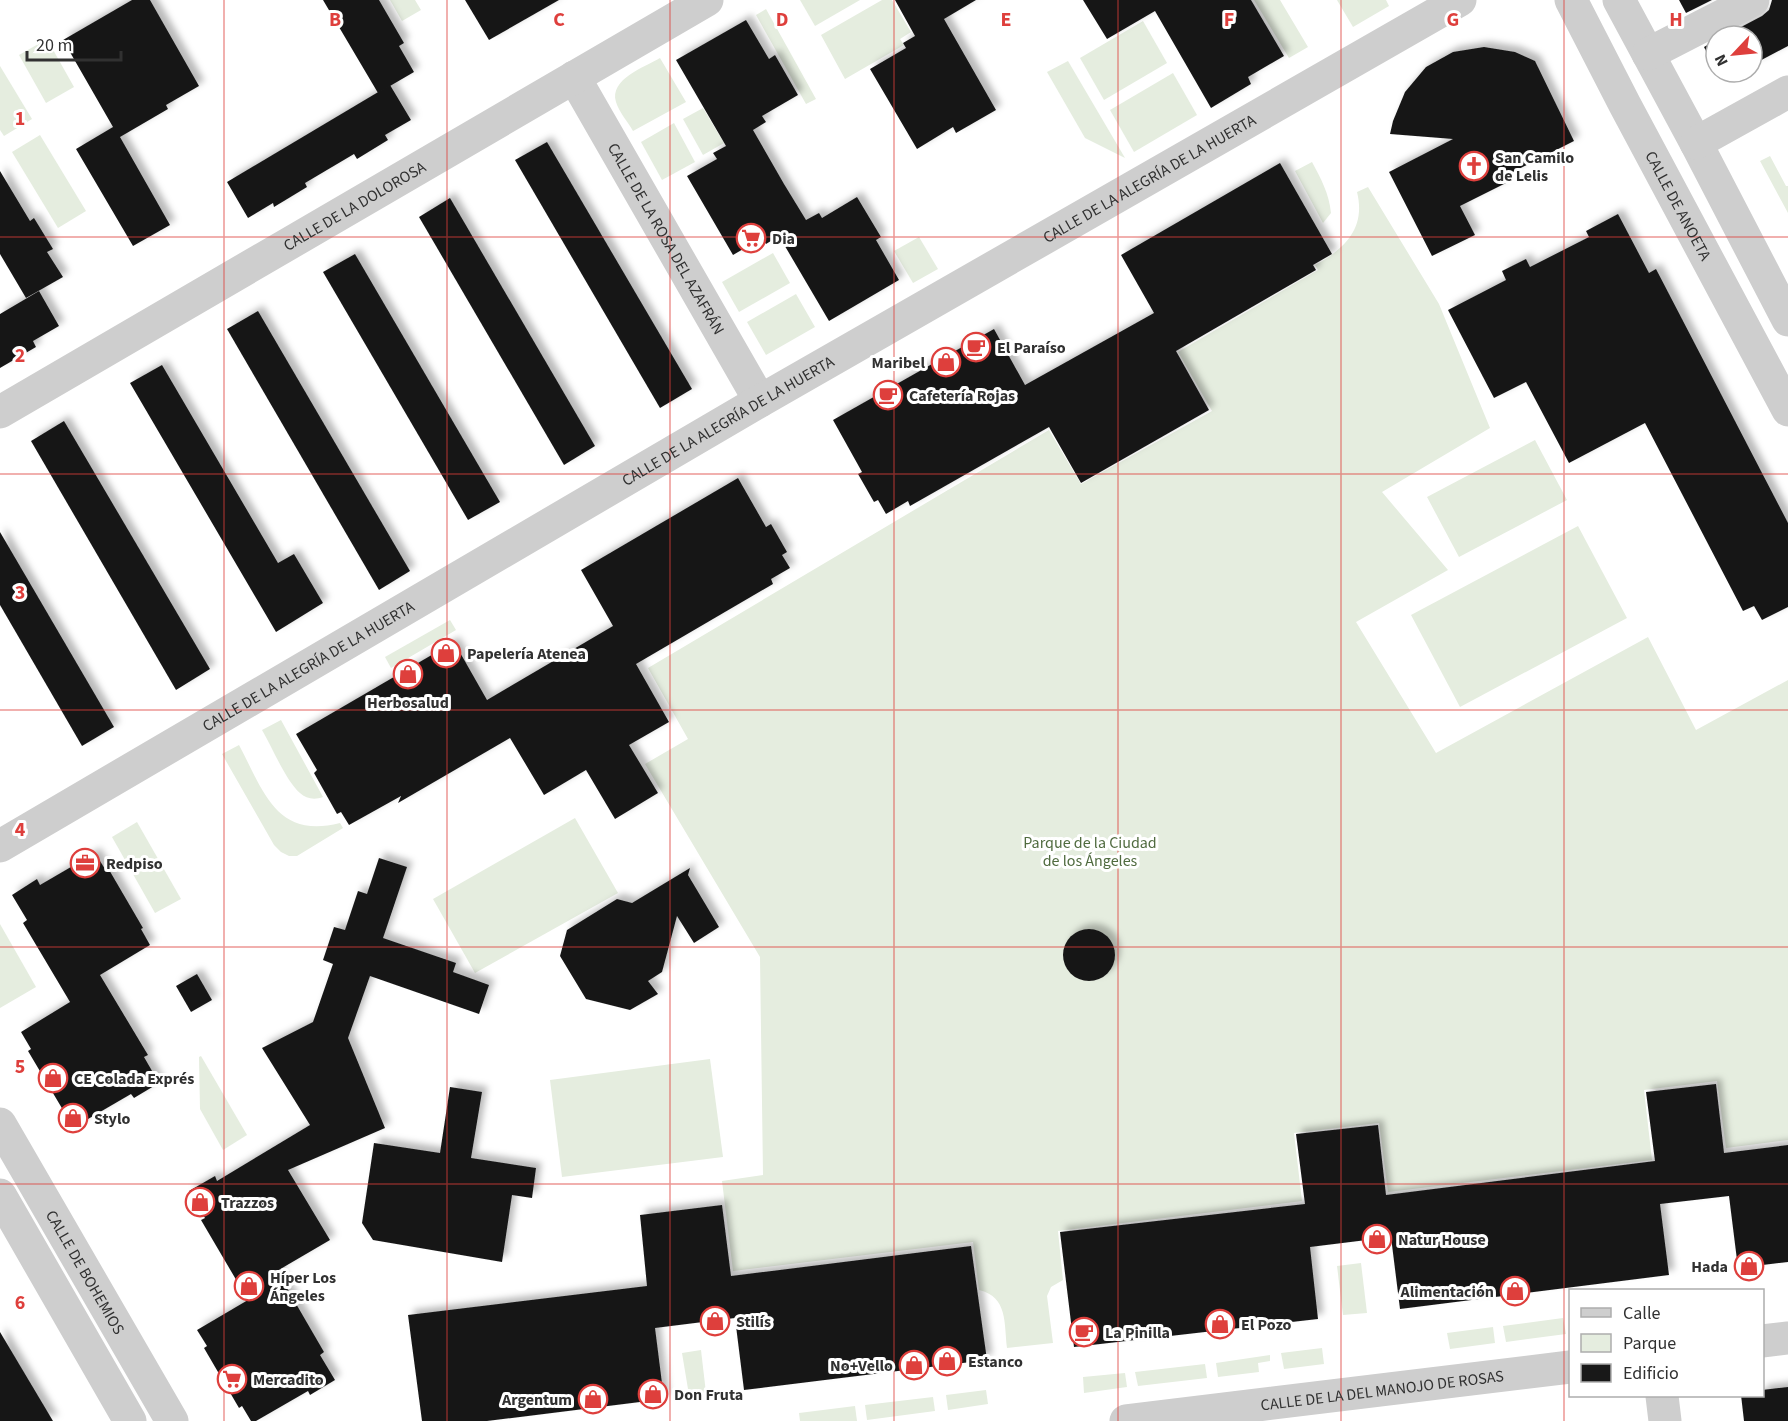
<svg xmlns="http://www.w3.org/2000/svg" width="1788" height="1421" viewBox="0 0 1788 1421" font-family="'Source Sans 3',sans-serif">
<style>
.green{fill:#e5eddf}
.building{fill:#181818;filter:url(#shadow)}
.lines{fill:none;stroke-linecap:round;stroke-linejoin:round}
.minor{stroke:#cecece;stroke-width:33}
.grid{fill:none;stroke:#de3f3c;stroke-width:1.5;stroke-opacity:0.55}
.labels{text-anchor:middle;stroke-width:6;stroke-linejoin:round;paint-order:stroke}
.poi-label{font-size:16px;font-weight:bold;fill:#313131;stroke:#fff;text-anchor:start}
.street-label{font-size:16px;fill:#313131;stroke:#fff}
.park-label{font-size:16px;fill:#506b3f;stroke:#fff}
.grid-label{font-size:20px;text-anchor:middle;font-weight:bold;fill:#de3f3c;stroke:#fff;stroke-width:6;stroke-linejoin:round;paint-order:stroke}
</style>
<defs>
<filter id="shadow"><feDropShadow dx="5.5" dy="-5.5" stdDeviation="3" flood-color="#0004"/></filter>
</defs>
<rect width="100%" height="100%" fill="#fff"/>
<g class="green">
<polygon points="390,0 415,0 421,10 402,21"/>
<polygon points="800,0 860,0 815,26"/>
<polygon points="882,0 892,0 911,32 900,39 904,45 845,79 821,35"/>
<polygon points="1254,0 1280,0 1308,47 1289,58"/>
<polygon points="1337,0 1386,0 1389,6 1353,27"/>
<polygon points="766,9 816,99 806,104 756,15"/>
<polygon points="1143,21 1167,63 1104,100 1080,58"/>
<polygon points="47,39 74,87 46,103 19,55"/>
<path d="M660,58L686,102L633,131C628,122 619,112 616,102C609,79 645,67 660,58Z"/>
<polygon points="1068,61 1125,158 1085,138 1047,72"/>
<polygon points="0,66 32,119 4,136 0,130"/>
<polygon points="1173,73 1197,115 1134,152 1110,110"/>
<polygon points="703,108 724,143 703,155 683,119"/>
<polygon points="674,123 695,162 662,180 641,142"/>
<polygon points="40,135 86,211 58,228 12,152"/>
<polygon points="1770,156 1786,186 1788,186 1788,213 1760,161"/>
<path d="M1312,162C1321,179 1329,193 1331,213L1323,223L1295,171Z"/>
<path d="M1368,187L1439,304L1490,428L1382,492L1448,570L1356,622L1436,753L1648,637L1696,730L1788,680V1140L1726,1148L1717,1081L1644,1090L1652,1160L1388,1192L1379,1123L1294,1133L1302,1201L1058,1231L1063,1280L1051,1287L1047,1296L1053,1343L1007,1348C1004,1323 1008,1297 979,1290L973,1242L733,1271L722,1181L763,1175L760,957L645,764L688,739L648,668L1049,430L1081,484L1212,411L1178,352L1318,270L1315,265C1345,249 1366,228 1357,192Z"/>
<polygon points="919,237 938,269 913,283 894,251"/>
<polygon points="773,253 790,283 739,312 722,282"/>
<polygon points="796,294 815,327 766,355 747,322"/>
<polygon points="1535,440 1567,500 1459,557 1427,497"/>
<polygon points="1578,526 1627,618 1460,707 1411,615"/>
<polygon points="450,620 456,630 391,668 385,657"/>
<path d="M281,720L323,797C315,800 306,799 300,793C286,781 272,747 262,730Z"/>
<path d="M239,745C264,792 276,839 340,823L343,828L297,856H289L281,852L274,845L222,754Z"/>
<polygon points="575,818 618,893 475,973 433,899"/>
<polygon points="137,822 181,899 155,913 112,837"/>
<polygon points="0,924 36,987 0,1008"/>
<polygon points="201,1056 247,1135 223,1150 200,1109 199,1057"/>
<polygon points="710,1059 723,1157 562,1177 550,1080"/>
<polygon points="1361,1263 1367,1313 1343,1315 1337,1266"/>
<polygon points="1563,1318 1566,1334 1506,1342 1503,1326"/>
<polygon points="1493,1327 1495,1343 1450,1349 1447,1333"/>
<polygon points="1322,1348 1324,1364 1284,1369 1281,1353"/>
<polygon points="701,1350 706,1393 689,1395 682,1353"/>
<polygon points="1270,1355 1270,1361 1258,1363 1259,1372 1218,1377 1216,1363"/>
<polygon points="1205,1364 1207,1378 1138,1386 1135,1372"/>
<polygon points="1125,1373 1127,1387 1084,1393 1083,1377"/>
<polygon points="986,1390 988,1404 948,1410 946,1395"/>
<polygon points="933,1397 935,1411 867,1420 865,1405"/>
<polygon points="855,1406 857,1421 800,1421 799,1413"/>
</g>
<g class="building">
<polygon points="132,0 150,0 199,86 166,105 168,109 120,137 170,225 133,246 76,149 113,127 63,40"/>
<polygon points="323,0 379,0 404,43 399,46 414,72 378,93"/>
<polygon points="465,0 559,0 489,40"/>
<polygon points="895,0 976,0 944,19 996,110 956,133 953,127 917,149 870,69 906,48 903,43 915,36"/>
<polygon points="1083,0 1251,0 1284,56 1248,77 1251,84 1211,108 1155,11 1107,39"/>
<polygon points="1679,0 1712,0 1686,13"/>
<polygon points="1772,0 1788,0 1788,46 1752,65 1752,36 1724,36 1762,16 1769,10"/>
<polygon points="746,20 769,59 775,55 798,95 762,116 766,122 753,130 784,184 806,220 819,213 822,218 857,197 881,237 876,240 899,280 829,321 779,236 766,244 762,238 733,255 687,176 717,159 713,153 726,146 676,60"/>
<polygon points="1716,40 1716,70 1704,47"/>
<polygon points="1484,47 1515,52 1535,61 1574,141 1505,176 1508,182 1460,206 1475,235 1432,256 1389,172 1453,139 1390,134 1393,121 1405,92 1426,67 1453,52"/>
<polygon points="390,85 411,120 385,135 388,140 357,159 354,154 305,183 307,187 274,207 273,203 248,218 227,182"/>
<polygon points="547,142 692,389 660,408 515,160"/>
<polygon points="1280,163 1332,254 1313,265 1316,270 1176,351 1209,410 1081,483 1049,427 910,506 908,501 886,514 878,500 874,502 858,474 862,472 833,420 994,329 1025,385 1154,313 1121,255"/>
<polygon points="0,171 30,221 34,218 53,249 47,252 63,277 26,298 0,254"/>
<polygon points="450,198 595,446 564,465 419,217"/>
<polygon points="1618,214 1649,273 1656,269 1788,523 1788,607 1762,620 1754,606 1743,611 1645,423 1569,463 1526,382 1494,398 1448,310 1506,280 1502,271 1526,259 1530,267 1589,237 1586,231"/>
<polygon points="355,254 500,502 468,520 323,272"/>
<polygon points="39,291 59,326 33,341 36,347 0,368 0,314"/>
<polygon points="258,311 410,571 379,590 227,329"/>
<polygon points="162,365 278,563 294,554 323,603 276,632 130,383"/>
<polygon points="64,421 210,669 176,690 31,441"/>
<polygon points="738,478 766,527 771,524 787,552 782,555 790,568 771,579 773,584 636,664 669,722 629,745 658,793 615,819 586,770 544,795 510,738 398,803 401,796 349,825 341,812 337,814 314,773 317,770 296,734 454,642 487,700 613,626 581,570"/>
<polygon points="0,532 114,727 82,746 0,605"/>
<polygon points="95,853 105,869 108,868 143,928 141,929 150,945 100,975 148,1055 144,1057 159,1083 134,1098 131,1094 76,1126 65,1109 63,1110 28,1051 31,1049 21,1032 70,1002 23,923 27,920 12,895 37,879 40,885"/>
<polygon points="379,858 407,867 383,938 456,963 453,972 489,985 479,1014 370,976 348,1038 385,1128 288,1170 330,1240 277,1271 324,1352 320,1355 335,1380 310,1395 308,1391 256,1421 251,1421 242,1406 239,1408 204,1348 207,1346 197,1330 248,1300 201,1220 205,1218 189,1191 215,1176 217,1181 310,1125 262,1048 313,1022 333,964 323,960 334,927 345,930 358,891 367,894"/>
<polygon points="690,868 688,875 719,927 694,943 677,916 662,972 648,981 658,994 630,1010 586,999 560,956 567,930 617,899 632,903"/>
<circle cx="1089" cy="955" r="26"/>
<polygon points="197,974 212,1000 191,1012 176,986"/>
<polygon points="1716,1084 1724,1153 1788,1145 1788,1262 1738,1268 1729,1196 1660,1204 1669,1275 1400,1309 1391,1237 1310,1247 1318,1319 1074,1347 1060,1232 1305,1204 1296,1134 1378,1125 1386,1195 1655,1161 1646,1092"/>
<polygon points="450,1087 482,1092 471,1158 536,1168 532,1198 512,1195 502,1262 373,1240 362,1223 374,1143 440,1153"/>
<polygon points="722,1205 731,1276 971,1246 987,1360 744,1390 735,1318 655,1328 664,1399 487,1421 422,1421 408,1315 647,1286 640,1215"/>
<polygon points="0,1332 53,1421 0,1421"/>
<polygon points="1788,1387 1788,1421 1744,1421 1741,1395 1762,1395 1762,1390"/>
</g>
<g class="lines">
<g class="minor">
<path id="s1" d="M1571,0L1625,105L1788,410"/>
<polyline points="1619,0 1696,143 1788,320"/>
<polyline points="1648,54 1753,0"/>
<path id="s2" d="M574,77L760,401"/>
<polyline points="1696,143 1788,92"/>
<path id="s3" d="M0,412L707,0"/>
<path id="s4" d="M0,846L760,401L1460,0"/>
<path id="s5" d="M0,1124L172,1421"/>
<polyline points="0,1195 130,1421"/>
<polyline points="1762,1341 1788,1338"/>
<polyline points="1662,1396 1665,1421"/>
<path id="s6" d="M1126,1421L1570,1367"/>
</g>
</g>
<path class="grid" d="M224,0V1421M447,0V1421M670,0V1421M894,0V1421M1118,0V1421M1341,0V1421M1564,0V1421M0,237H1788M0,474H1788M0,710H1788M0,947H1788M0,1184H1788"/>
<defs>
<g id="church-ring" transform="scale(1.5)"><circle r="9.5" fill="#fff" stroke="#de3f3c" stroke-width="1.5"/><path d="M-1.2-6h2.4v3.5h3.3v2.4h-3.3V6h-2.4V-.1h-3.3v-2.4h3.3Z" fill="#de3f3c"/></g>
<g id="supermarket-ring" transform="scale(1.5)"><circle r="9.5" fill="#fff" stroke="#de3f3c" stroke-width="1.5"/><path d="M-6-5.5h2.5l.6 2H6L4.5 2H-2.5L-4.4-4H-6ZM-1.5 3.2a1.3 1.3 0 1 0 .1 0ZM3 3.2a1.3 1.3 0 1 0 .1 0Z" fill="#de3f3c"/></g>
<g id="cafe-ring" transform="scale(1.5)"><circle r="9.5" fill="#fff" stroke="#de3f3c" stroke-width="1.5"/><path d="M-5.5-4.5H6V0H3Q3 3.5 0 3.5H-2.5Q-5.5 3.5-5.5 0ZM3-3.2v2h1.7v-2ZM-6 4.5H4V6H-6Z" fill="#de3f3c"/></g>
<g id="shop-ring" transform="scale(1.5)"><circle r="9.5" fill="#fff" stroke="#de3f3c" stroke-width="1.5"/><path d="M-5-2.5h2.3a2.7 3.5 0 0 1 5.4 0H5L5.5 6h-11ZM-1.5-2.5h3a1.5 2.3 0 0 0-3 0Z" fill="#de3f3c"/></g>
<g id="office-ring" transform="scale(1.5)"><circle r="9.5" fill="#fff" stroke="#de3f3c" stroke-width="1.5"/><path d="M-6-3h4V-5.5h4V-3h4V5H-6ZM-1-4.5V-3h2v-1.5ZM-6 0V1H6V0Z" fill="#de3f3c"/></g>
</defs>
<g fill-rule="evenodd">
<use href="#church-ring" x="1474" y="166"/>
<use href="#supermarket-ring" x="751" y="238"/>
<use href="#cafe-ring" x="976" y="347"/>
<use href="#shop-ring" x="946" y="362"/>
<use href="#cafe-ring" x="888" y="395"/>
<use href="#shop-ring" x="446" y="653"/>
<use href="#shop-ring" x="408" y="674"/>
<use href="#office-ring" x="85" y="863"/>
<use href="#shop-ring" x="53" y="1078"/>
<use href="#shop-ring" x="73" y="1118"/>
<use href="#shop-ring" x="200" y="1202"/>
<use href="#shop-ring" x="1377" y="1239"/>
<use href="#shop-ring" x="1749" y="1266"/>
<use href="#shop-ring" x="249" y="1286"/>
<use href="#shop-ring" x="1515" y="1291"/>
<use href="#shop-ring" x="715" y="1321"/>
<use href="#shop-ring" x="1220" y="1324"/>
<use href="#cafe-ring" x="1084" y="1332"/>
<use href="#shop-ring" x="947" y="1361"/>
<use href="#shop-ring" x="914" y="1365"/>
<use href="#supermarket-ring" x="232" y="1379"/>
<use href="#shop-ring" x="653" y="1394"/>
<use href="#shop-ring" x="593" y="1399"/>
</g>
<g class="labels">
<g class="poi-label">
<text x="1495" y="163">San Camilo<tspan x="1495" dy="18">de Lelis</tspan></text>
<text x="772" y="244">Dia</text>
<text x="997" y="353">El Paraíso</text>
<text x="925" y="368" text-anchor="end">Maribel</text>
<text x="909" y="401">Cafetería Rojas</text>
<text x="467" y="659">Papelería Atenea</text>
<text x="408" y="708" text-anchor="middle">Herbosalud</text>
<text x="106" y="869">Redpiso</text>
<text x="74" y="1084">CE Colada Exprés</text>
<text x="94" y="1124">Stylo</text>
<text x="221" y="1208">Trazzos</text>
<text x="1398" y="1245">Natur House</text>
<text x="1728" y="1272" text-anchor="end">Hada</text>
<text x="270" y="1283">Híper Los<tspan x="270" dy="18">Ángeles</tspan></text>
<text x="1494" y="1297" text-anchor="end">Alimentación</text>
<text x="736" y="1327">Stilís</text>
<text x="1241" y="1330">El Pozo</text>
<text x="1105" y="1338">La Pinilla</text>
<text x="968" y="1367">Estanco</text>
<text x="893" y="1371" text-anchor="end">No+Vello</text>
<text x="253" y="1385">Mercadito</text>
<text x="674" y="1400">Don Fruta</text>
<text x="572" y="1405" text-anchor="end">Argentum</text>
</g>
<g class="street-label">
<text dy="6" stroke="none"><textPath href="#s4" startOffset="1329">CALLE DE LA ALEGRÍA DE LA HUERTA</textPath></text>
<text dy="6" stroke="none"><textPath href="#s3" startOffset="410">CALLE DE LA DOLOROSA</textPath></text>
<text dy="6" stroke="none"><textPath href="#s1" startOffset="232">CALLE DE ANOETA</textPath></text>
<text dy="6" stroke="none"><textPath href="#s2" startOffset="186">CALLE DE LA ROSA DEL AZAFRÁN</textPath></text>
<text dy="6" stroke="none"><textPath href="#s4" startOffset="843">CALLE DE LA ALEGRÍA DE LA HUERTA</textPath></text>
<text dy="6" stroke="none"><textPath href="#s4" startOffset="357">CALLE DE LA ALEGRÍA DE LA HUERTA</textPath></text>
<text dy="6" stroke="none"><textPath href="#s5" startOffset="171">CALLE DE BOHEMIOS</textPath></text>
<text dy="6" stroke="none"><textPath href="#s6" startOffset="258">CALLE DE LA DEL MANOJO DE ROSAS</textPath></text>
</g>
<g class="park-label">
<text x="1090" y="848">Parque de la Ciudad<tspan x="1090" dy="18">de los Ángeles</tspan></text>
</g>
</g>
<g class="grid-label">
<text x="335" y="26">B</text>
<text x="559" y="26">C</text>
<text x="782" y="26">D</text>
<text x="1006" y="26">E</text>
<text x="1229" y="26">F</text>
<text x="1453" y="26">G</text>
<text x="1676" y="26">H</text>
<text x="20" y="125">1</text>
<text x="20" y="362">2</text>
<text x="20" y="599">3</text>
<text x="20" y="836">4</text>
<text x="20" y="1073">5</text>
<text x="20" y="1309">6</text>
</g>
<rect x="1569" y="1289" width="195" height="108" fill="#ffffff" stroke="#adadad" stroke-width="1.5"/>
<rect x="1581" y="1308" width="30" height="9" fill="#cecece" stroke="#adadad" stroke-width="1.5"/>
<text x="1623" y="1319" font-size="18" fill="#313131">Calle</text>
<rect x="1581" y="1334" width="30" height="18" fill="#e5eddf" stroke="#adadad" stroke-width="1.5"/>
<text x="1623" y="1349" font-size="18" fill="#313131">Parque</text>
<rect x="1581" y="1364" width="30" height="18" fill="#181818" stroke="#adadad" stroke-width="1.5"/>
<text x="1623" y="1379" font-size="18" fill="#313131">Edificio</text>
<g transform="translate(1734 54) rotate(244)"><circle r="28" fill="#ffffff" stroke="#adadad" stroke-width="1.5"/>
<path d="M0-4.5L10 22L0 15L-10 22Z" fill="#de3f3c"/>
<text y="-9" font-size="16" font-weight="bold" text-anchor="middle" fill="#313131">N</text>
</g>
<path d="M27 51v9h94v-9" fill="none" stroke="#313131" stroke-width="3"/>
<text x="36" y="51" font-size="18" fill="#313131" stroke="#ffffff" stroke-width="4.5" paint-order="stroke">20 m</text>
</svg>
